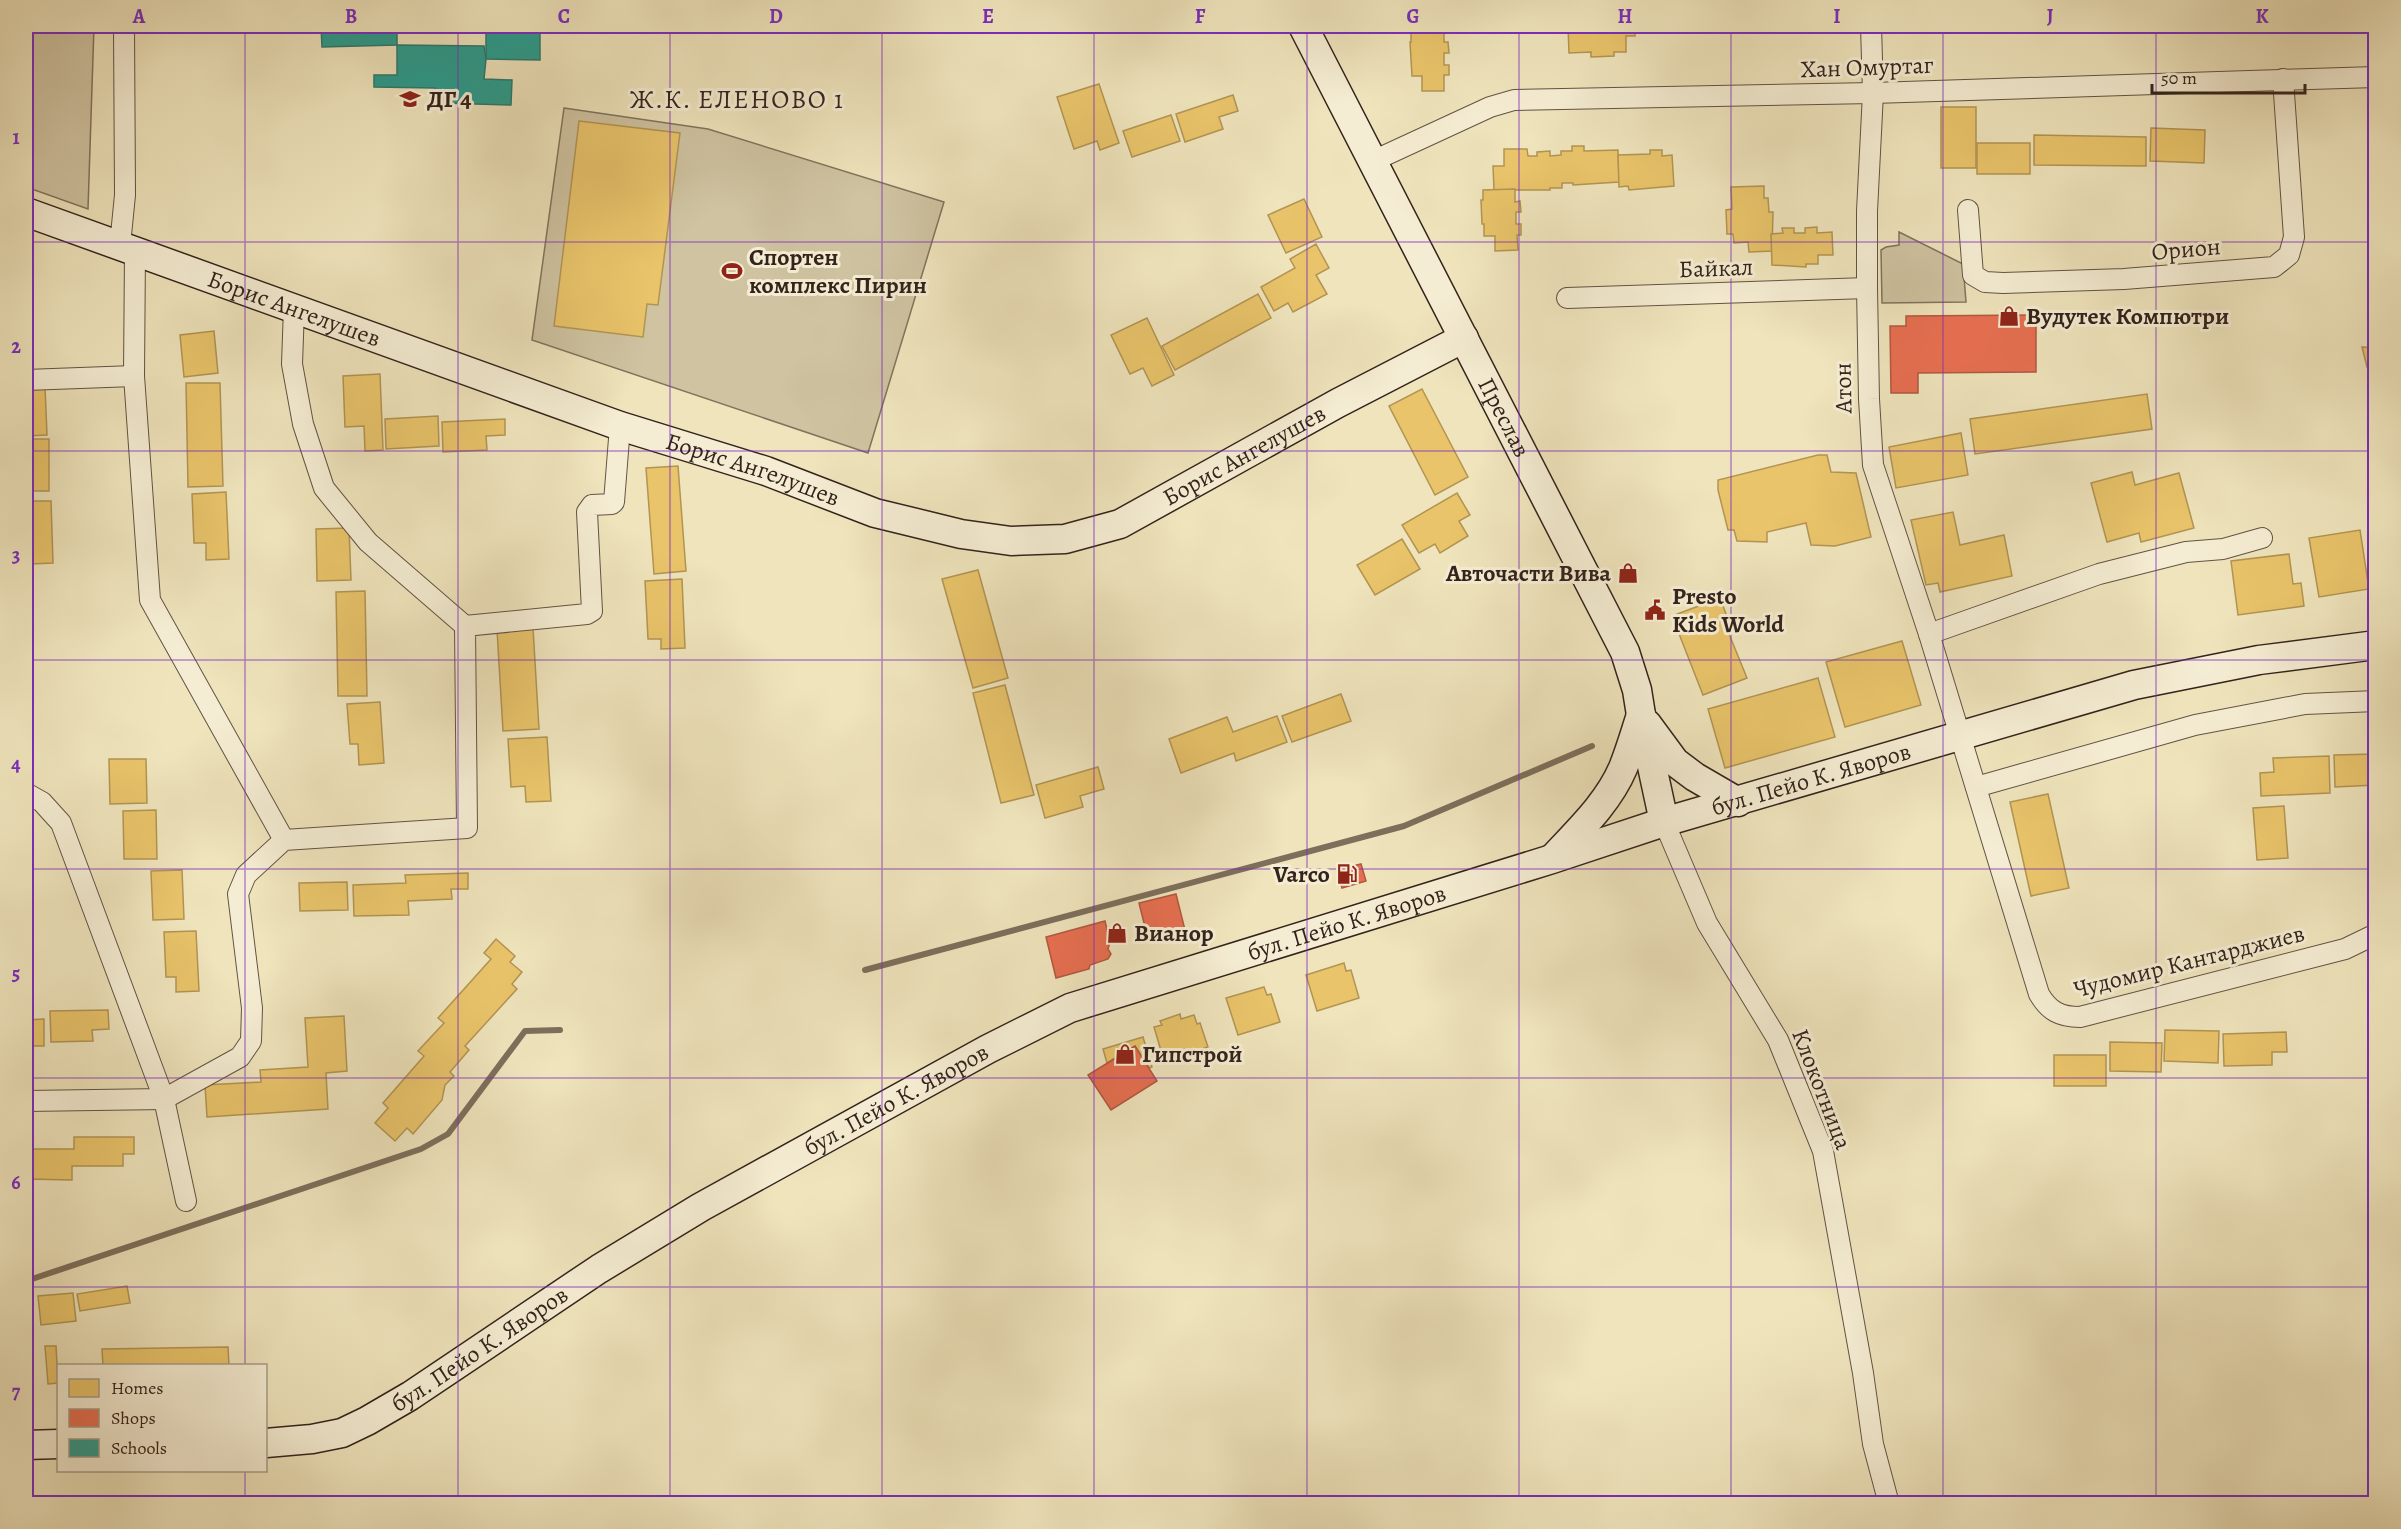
<svg xmlns="http://www.w3.org/2000/svg" width="2401" height="1529" viewBox="0 0 2401 1529" font-family="Alegreya,serif">
<style>
.green{fill:#cfc3a1;stroke:#81735e;stroke-width:1.5}
.homes{fill:#e9c46a;stroke:#b29453;stroke-width:1.5}
.shops{fill:#e76f51;stroke:#b15841;stroke-width:1.5}
.schools{fill:#2a9d8f;stroke:#2d786c;stroke-width:1.5}
.lines{fill:none;stroke-linecap:round;stroke-linejoin:round}
.stream{stroke:#7d6f5c;stroke-width:6}
.street-casing{stroke:#625344;stroke-width:22}
.secondary-casing{stroke:#33231c;stroke-width:31}
.street{stroke:#f5edd3;stroke-width:20}
.secondary{stroke:#f5edd3;stroke-width:28}
.grid{fill:none;stroke:#7b2cbf;stroke-width:1.5;stroke-opacity:0.55}
.labels{text-anchor:middle;stroke-width:6;stroke-linejoin:round;paint-order:stroke}
.street-label{font-size:24px;fill:#33231c;stroke:#f5edd3}
.poi-label{font-size:24px;font-weight:bold;fill:#33231c;stroke:#f5edd3;text-anchor:start}
.neighbourhood-label{font-size:26px;letter-spacing:1.5px;fill:#33231c;stroke:#f5edd3}
.neatline{fill:none;stroke:#7b2cbf;stroke-width:2}
.grid-label{font-size:20px;text-anchor:middle;font-weight:bold;fill:#7b2cbf}
</style>
<rect width="100%" height="100%" fill="#efe4bc"/>
<filter id="stains"><feTurbulence type="fractalNoise" baseFrequency=".00333" numOctaves="4"/><feColorMatrix values="0 0 0 0 .2 0 0 0 0 .09 0 0 0 0 .02 0 0 0 .5 -.17"/></filter>
<radialGradient id="worn" r=".72"><stop offset=".6" stop-color="#630" stop-opacity="0"/><stop offset="1" stop-color="#630" stop-opacity=".3"/></radialGradient>
<g class="green">
<polygon points="26,26 94,26 88,209 26,187"/>
<polygon points="564,108 708,129 944,202 868,453 532,340"/>
<polygon points="1899,232 1963,264 1966,302 1882,303 1881,250 1886,247 1899,245"/>
</g>
<g class="homes">
<polygon points="1402,26 1434,26 1434,30 1402,31"/>
<polygon points="1568,26 1635,26 1635,36 1626,36 1626,52 1614,52 1614,56 1591,57 1591,52 1569,53"/>
<polygon points="1434,30 1444,30 1444,42 1448,42 1449,53 1444,53 1444,65 1449,65 1449,75 1444,75 1444,91 1422,91 1422,76 1412,76 1410,42 1411,42 1411,31"/>
<polygon points="1099,84 1119,143 1100,150 1097,141 1074,149 1057,97"/>
<polygon points="1233,95 1238,111 1219,117 1223,129 1185,142 1176,114"/>
<rect x="1941" y="107" width="35" height="61"/>
<polygon points="1171,115 1180,141 1132,157 1123,131"/>
<polygon points="579,121 680,133 658,305 647,304 643,337 554,326"/>
<polygon points="2151,128 2205,130 2204,163 2150,161"/>
<polygon points="2034,135 2146,137 2146,166 2034,165"/>
<rect x="1977" y="143" width="53" height="31"/>
<polygon points="1572,146 1584,146 1584,151 1618,150 1619,182 1573,185 1573,183 1562,183 1562,188 1550,188 1550,190 1494,190 1493,166 1504,166 1504,149 1527,149 1528,156 1537,156 1537,152 1550,151 1550,156 1561,155 1561,151 1572,151"/>
<polygon points="1650,150 1662,150 1662,156 1672,155 1674,186 1629,190 1628,186 1619,187 1618,155 1650,154"/>
<polygon points="1764,186 1764,198 1768,198 1769,212 1773,212 1772,251 1749,252 1748,242 1734,243 1733,234 1727,234 1726,210 1732,209 1731,187"/>
<polygon points="1515,189 1515,202 1520,201 1521,212 1516,212 1516,224 1521,224 1521,235 1517,235 1518,250 1495,251 1495,236 1484,236 1484,224 1482,224 1481,200 1483,200 1483,190"/>
<polygon points="1304,199 1322,237 1286,253 1268,215"/>
<polygon points="1817,227 1817,233 1832,232 1833,255 1818,255 1818,264 1806,264 1806,267 1772,265 1771,234 1783,233 1782,228 1794,228 1794,233 1805,233 1805,228"/>
<polygon points="1316,244 1329,268 1316,275 1327,294 1293,312 1288,303 1274,311 1261,287 1295,268 1290,259"/>
<polygon points="1258,294 1271,318 1175,370 1162,346"/>
<polygon points="1147,318 1174,375 1152,386 1143,368 1130,374 1111,335"/>
<polygon points="214,331 218,373 184,377 180,335"/>
<polygon points="2362,347 2376,348 2376,367 2367,367"/>
<polygon points="380,374 383,450 365,451 364,426 345,427 343,376"/>
<polygon points="186,383 220,383 223,486 188,487"/>
<polygon points="45,387 47,435 26,436 26,388"/>
<polygon points="1422,389 1468,477 1435,495 1389,406"/>
<polygon points="2147,394 2152,429 1975,454 1970,419"/>
<polygon points="438,416 439,446 386,449 385,419"/>
<polygon points="505,419 505,435 486,436 487,450 443,452 442,422"/>
<polygon points="1961,433 1968,475 1896,488 1889,447"/>
<rect x="26" y="439" width="23" height="52"/>
<polygon points="1818,455 1827,455 1831,472 1856,473 1871,537 1835,546 1811,545 1806,523 1767,532 1767,542 1737,541 1734,530 1728,530 1718,490 1718,480"/>
<polygon points="678,466 686,571 654,574 646,468"/>
<polygon points="2132,472 2135,485 2179,473 2194,528 2141,542 2139,533 2107,542 2091,483"/>
<polygon points="226,492 229,559 206,560 206,543 194,543 192,494"/>
<polygon points="1457,493 1470,515 1459,521 1468,536 1440,553 1435,544 1419,553 1402,525"/>
<polygon points="26,501 51,501 53,563 30,564 30,548 26,548"/>
<polygon points="1953,512 1960,545 2004,535 2012,576 1940,592 1938,583 1926,585 1911,520"/>
<polygon points="349,528 351,580 317,581 316,529"/>
<polygon points="2360,530 2369,589 2319,597 2309,538"/>
<polygon points="1402,539 1420,569 1375,595 1357,565"/>
<polygon points="2289,554 2293,584 2301,583 2304,606 2238,615 2231,561"/>
<polygon points="978,570 1008,678 973,688 942,579"/>
<polygon points="682,579 685,648 661,649 661,639 648,639 645,581"/>
<polygon points="365,591 367,696 338,696 336,592"/>
<polygon points="1720,598 1729,622 1725,624 1747,678 1703,695 1672,616"/>
<polygon points="533,628 539,729 503,731 497,630"/>
<polygon points="1902,641 1921,705 1845,727 1826,662"/>
<polygon points="1818,678 1835,737 1725,768 1708,709"/>
<polygon points="1005,685 1034,795 1001,803 973,693"/>
<polygon points="1341,694 1351,721 1292,742 1282,716"/>
<polygon points="380,702 384,763 359,765 358,744 350,744 347,704"/>
<polygon points="1277,716 1287,742 1236,761 1234,753 1181,773 1169,739 1227,717 1233,732"/>
<polygon points="547,737 551,801 526,802 525,786 511,787 508,739"/>
<polygon points="2376,754 2376,785 2335,787 2334,755"/>
<polygon points="2329,756 2330,793 2261,796 2260,773 2274,772 2273,758"/>
<polygon points="109,759 146,759 147,803 110,804"/>
<polygon points="1098,767 1104,789 1080,796 1083,807 1045,818 1036,785"/>
<polygon points="2048,794 2069,888 2031,896 2010,802"/>
<polygon points="2284,806 2288,858 2257,860 2253,808"/>
<polygon points="156,810 157,859 124,859 123,811"/>
<polygon points="182,870 184,919 153,920 151,871"/>
<polygon points="468,873 468,889 451,889 452,899 408,901 409,915 354,916 353,885 406,883 405,875"/>
<polygon points="347,882 348,910 300,911 299,883"/>
<polygon points="196,931 199,991 176,992 176,977 166,977 164,932"/>
<polygon points="496,939 515,956 510,962 522,972 512,984 517,989 465,1046 469,1050 450,1072 454,1076 445,1085 442,1100 413,1134 407,1128 395,1141 375,1123 388,1108 383,1103 424,1056 418,1051 444,1023 438,1018 491,959 484,953"/>
<polygon points="1344,963 1346,971 1351,970 1359,998 1317,1011 1306,975"/>
<polygon points="1264,987 1267,995 1271,994 1280,1022 1238,1035 1226,998"/>
<polygon points="108,1010 109,1029 92,1030 93,1041 51,1042 50,1011"/>
<polygon points="1180,1014 1181,1019 1194,1015 1197,1024 1200,1023 1208,1047 1164,1061 1154,1027 1162,1025 1160,1021"/>
<polygon points="344,1016 347,1071 326,1073 328,1109 207,1117 205,1085 261,1082 260,1070 308,1067 305,1018"/>
<polygon points="44,1019 44,1046 26,1046 26,1020"/>
<polygon points="2165,1030 2219,1031 2218,1063 2164,1061"/>
<polygon points="2286,1032 2287,1052 2272,1052 2272,1065 2224,1066 2223,1034"/>
<polygon points="1143,1037 1152,1067 1149,1068 1135,1046 1107,1063 1103,1049"/>
<polygon points="2110,1042 2162,1043 2161,1072 2110,1071"/>
<rect x="2054" y="1055" width="52" height="31"/>
<polygon points="74,1137 134,1137 134,1154 123,1154 123,1166 72,1166 72,1180 26,1179 26,1149 74,1149"/>
<polygon points="127,1286 130,1303 80,1311 77,1294"/>
<polygon points="73,1293 76,1321 41,1325 38,1296"/>
<polygon points="45,1346 56,1346 58,1383 48,1384"/>
<polygon points="228,1347 229,1366 103,1366 102,1349"/>
</g>
<g class="shops">
<polygon points="2036,315 2036,372 1918,373 1918,393 1891,393 1890,326 1906,326 1906,316"/>
<polygon points="1361,864 1366,881 1342,888 1337,870"/>
<polygon points="1176,894 1186,934 1149,943 1139,903"/>
<polygon points="1105,921 1110,942 1108,949 1111,954 1108,959 1090,965 1089,969 1056,978 1046,937"/>
<polygon points="1135,1046 1157,1081 1111,1110 1088,1075"/>
</g>
<g class="schools">
<polygon points="321,26 397,26 397,45 322,47"/>
<polygon points="486,26 540,26 540,60 486,59"/>
<polygon points="397,45 484,46 486,59 484,79 512,80 511,105 440,103 435,88 374,87 374,75 397,75"/>
</g>
<g class="lines">
<g class="stream">
<polyline points="865,970 1404,826 1592,746"/>
<polyline points="26,1281 421,1149 448,1134 525,1031 560,1030"/>
</g>
<g class="street-casing">
<g id="street">
<path d="M1871,26L1873,93L1867,211V288L1869,399L1873,465L1929,634L2039,994C2049,1011 2060,1017 2080,1017L2345,949L2376,934"/>
<polyline points="1373,161 1490,107 1514,100 1873,93 2376,77"/>
<polyline points="1968,210 1973,275 1985,282 2003,283 2124,279 2274,267 2289,255 2294,237 2283,79"/>
<polyline points="120,245 125,195 124,26"/>
<polyline points="135,250 134,376 150,600 284,840"/>
<polyline points="1567,298 1867,288"/>
<polyline points="294,308 292,364 303,424 324,488 368,542 465,626"/>
<polyline points="26,380 134,376"/>
<polyline points="1929,634 2099,574 2186,552 2223,549 2262,538"/>
<polyline points="1976,787 2195,725 2305,704 2376,701"/>
<polyline points="26,793 42,802 61,823 164,1099 186,1201"/>
<polyline points="1664,822 1707,923 1778,1040 1823,1151 1863,1373 1873,1444 1889,1504"/>
<polyline points="26,1101 164,1099 240,1057 251,1041 252,1008 238,894 246,875 284,840 467,828 465,626 587,614 592,611 587,512 592,505 612,504 614,502 620,426"/>
</g>
</g>
<g class="secondary-casing">
<g id="secondary">
<path id="s1" d="M1303,26L1625,652L1637,690L1641,715L1664,822"/>
<path id="s2" d="M26,212L620,426L766,471L875,513L961,534L1011,541L1065,539L1120,524L1338,403L1464,338"/>
<polyline points="1647,724 1675,762 1695,777 1738,802"/>
<path d="M1554,857C1579,830 1608,803 1623,768C1630,751 1635,733 1641,715"/>
<path id="s3" d="M266,1443L312,1439L342,1433L367,1421L410,1396L599,1269L701,1207L988,1049L1070,1008L1552,859L1664,822L2134,685L2259,660L2376,645"/>
<polyline points="26,1445 58,1444"/>
</g>
</g>
<use href="#street" class="street"/>
<use href="#secondary" class="secondary"/>
</g>
<path class="grid" d="M245,26V1366M458,26V1504M670,26V1504M882,26V1504M1094,26V1504M1307,26V1504M1519,26V1504M1731,26V1504M1943,26V1504M2156,26V1504M26,242H2376M26,451H2376M26,660H2376M26,869H2376M26,1078H2376M26,1287H2376M245,1470V1504"/>
<defs>
<g id="school-bare" transform="scale(1.62)"><path d="M0-5L7-2L0 1L-7-2ZM-4 1L0 2.5L4 1V4Q0 6-4 4Z" fill="#8f2418" stroke="#f5edd3" stroke-width="2.5" paint-order="stroke"/></g>
<g id="stadium-bare" transform="scale(1.62)"><path d="M0-5a6.5 5 0 1 0 0 10a6.5 5 0 1 0 0-10ZM-3.5-1.8h7v3.6h-7Z" fill="#8f2418" stroke="#f5edd3" stroke-width="2.5" paint-order="stroke"/></g>
<g id="shop-bare" transform="scale(1.62)"><path d="M-5-2.5h2.3a2.7 3.5 0 0 1 5.4 0H5L5.5 6h-11ZM-1.5-2.5h3a1.5 2.3 0 0 0-3 0Z" fill="#8f2418" stroke="#f5edd3" stroke-width="2.5" paint-order="stroke"/></g>
<g id="civic-bare" transform="scale(1.62)"><path d="M-.6-6.5H3V-4.5H.6V-3L4-1V1h2V6H-6V1h2V-1L-.6-3ZM-1.2 2.5V6h2.4V2.5Z" fill="#8f2418" stroke="#f5edd3" stroke-width="2.5" paint-order="stroke"/></g>
<g id="fuel-bare" transform="scale(1.62)"><path d="M-5.5-6h7V0h2V4h1.3V-2.5L3-4.5l.8-.8L6-3V5H2.5V1h-1V6h-7ZM-4.2-4.7v3.2H.2V-4.7Z" fill="#8f2418" stroke="#f5edd3" stroke-width="2.5" paint-order="stroke"/></g>
</defs>
<g fill-rule="evenodd">
<use href="#school-bare" x="410" y="99"/>
<use href="#stadium-bare" x="732" y="271"/>
<use href="#shop-bare" x="2009" y="316"/>
<use href="#shop-bare" x="1628" y="573"/>
<use href="#civic-bare" x="1655" y="610"/>
<use href="#fuel-bare" x="1347" y="874"/>
<use href="#shop-bare" x="1117" y="933"/>
<use href="#shop-bare" x="1125" y="1054"/>
</g>
<g class="labels">
<g class="street-label">
<text transform="translate(1867 67) rotate(-2)" y="8">Хан Омуртаг</text>
<text transform="translate(2186 249) rotate(-5)" y="8">Орион</text>
<text transform="translate(1716 268) rotate(-2)" y="8">Байкал</text>
<text dy="8" stroke="none"><textPath href="#s2" startOffset="285">Борис Ангелушев</textPath></text>
<text transform="translate(1843 388) rotate(-91)" y="8">Атон</text>
<text dy="8" stroke="none"><textPath href="#s1" startOffset="440">Преслав</textPath></text>
<text dy="8" stroke="none"><textPath href="#s2" startOffset="1293">Борис Ангелушев</textPath></text>
<text dy="8" stroke="none"><textPath href="#s2" startOffset="771">Борис Ангелушев</textPath></text>
<text dy="8" stroke="none"><textPath href="#s3" startOffset="1696">бул. Пейо К. Яворов</textPath></text>
<text dy="8" stroke="none"><textPath href="#s3" startOffset="1210">бул. Пейо К. Яворов</textPath></text>
<text transform="translate(2189 961) rotate(-14)" y="8">Чудомир Кантарджиев</text>
<text transform="translate(1822 1089) rotate(69)" y="8">Клокотница</text>
<text dy="8" stroke="none"><textPath href="#s3" startOffset="724">бул. Пейо К. Яворов</textPath></text>
<text dy="8" stroke="none"><textPath href="#s3" startOffset="238">бул. Пейо К. Яворов</textPath></text>
</g>
<g class="poi-label">
<text x="427" y="107">ДГ 4</text>
<text x="749" y="265">Спортен<tspan x="749" dy="28">комплекс Пирин</tspan></text>
<text x="2026" y="324">Вудутек Компютри</text>
<text x="1611" y="581" text-anchor="end">Авточасти Вива</text>
<text x="1672" y="604">Presto<tspan x="1672" dy="28">Kids World</tspan></text>
<text x="1330" y="882" text-anchor="end">Varco</text>
<text x="1134" y="941">Вианор</text>
<text x="1142" y="1062">Гипстрой</text>
</g>
<g class="neighbourhood-label">
<text x="737" y="108">Ж.К. ЕЛЕНОВО 1</text>
</g>
</g>
<rect width="2401" height="1529" fill="none" stroke="#efe4bc" stroke-width="66"/>
<rect x="57" y="1364" width="210" height="108" fill="#f5edd3" stroke="#a79c8a" stroke-width="1.5"/>
<rect x="69" y="1379" width="30" height="18" fill="#e9c46a" stroke="#a79c8a" stroke-width="1.5"/>
<text x="111" y="1394" font-size="18" fill="#33231c">Homes</text>
<rect x="69" y="1409" width="30" height="18" fill="#e76f51" stroke="#a79c8a" stroke-width="1.5"/>
<text x="111" y="1424" font-size="18" fill="#33231c">Shops</text>
<rect x="69" y="1439" width="30" height="18" fill="#2a9d8f" stroke="#a79c8a" stroke-width="1.5"/>
<text x="111" y="1454" font-size="18" fill="#33231c">Schools</text>
<path d="M2152 84v9h153v-9" fill="none" stroke="#33231c" stroke-width="3"/>
<text x="2161" y="84" font-size="18" fill="#33231c" stroke="#f5edd3" stroke-width="4.5" paint-order="stroke">50 m</text>
<rect x="33" y="33" width="2335" height="1463" class="neatline"/>
<g class="grid-label">
<text x="139" y="23">A</text>
<text x="351" y="23">B</text>
<text x="564" y="23">C</text>
<text x="776" y="23">D</text>
<text x="988" y="23">E</text>
<text x="1200" y="23">F</text>
<text x="1413" y="23">G</text>
<text x="1625" y="23">H</text>
<text x="1837" y="23">I</text>
<text x="2050" y="23">J</text>
<text x="2262" y="23">K</text>
<text x="16" y="144">1</text>
<text x="16" y="353">2</text>
<text x="16" y="562">3</text>
<text x="16" y="771">4</text>
<text x="16" y="980">5</text>
<text x="16" y="1189">6</text>
<text x="16" y="1398">7</text>
</g>
<rect width="100%" height="100%" filter="url(#stains)"/>
<rect width="100%" height="100%" fill="url(#worn)"/>
</svg>
